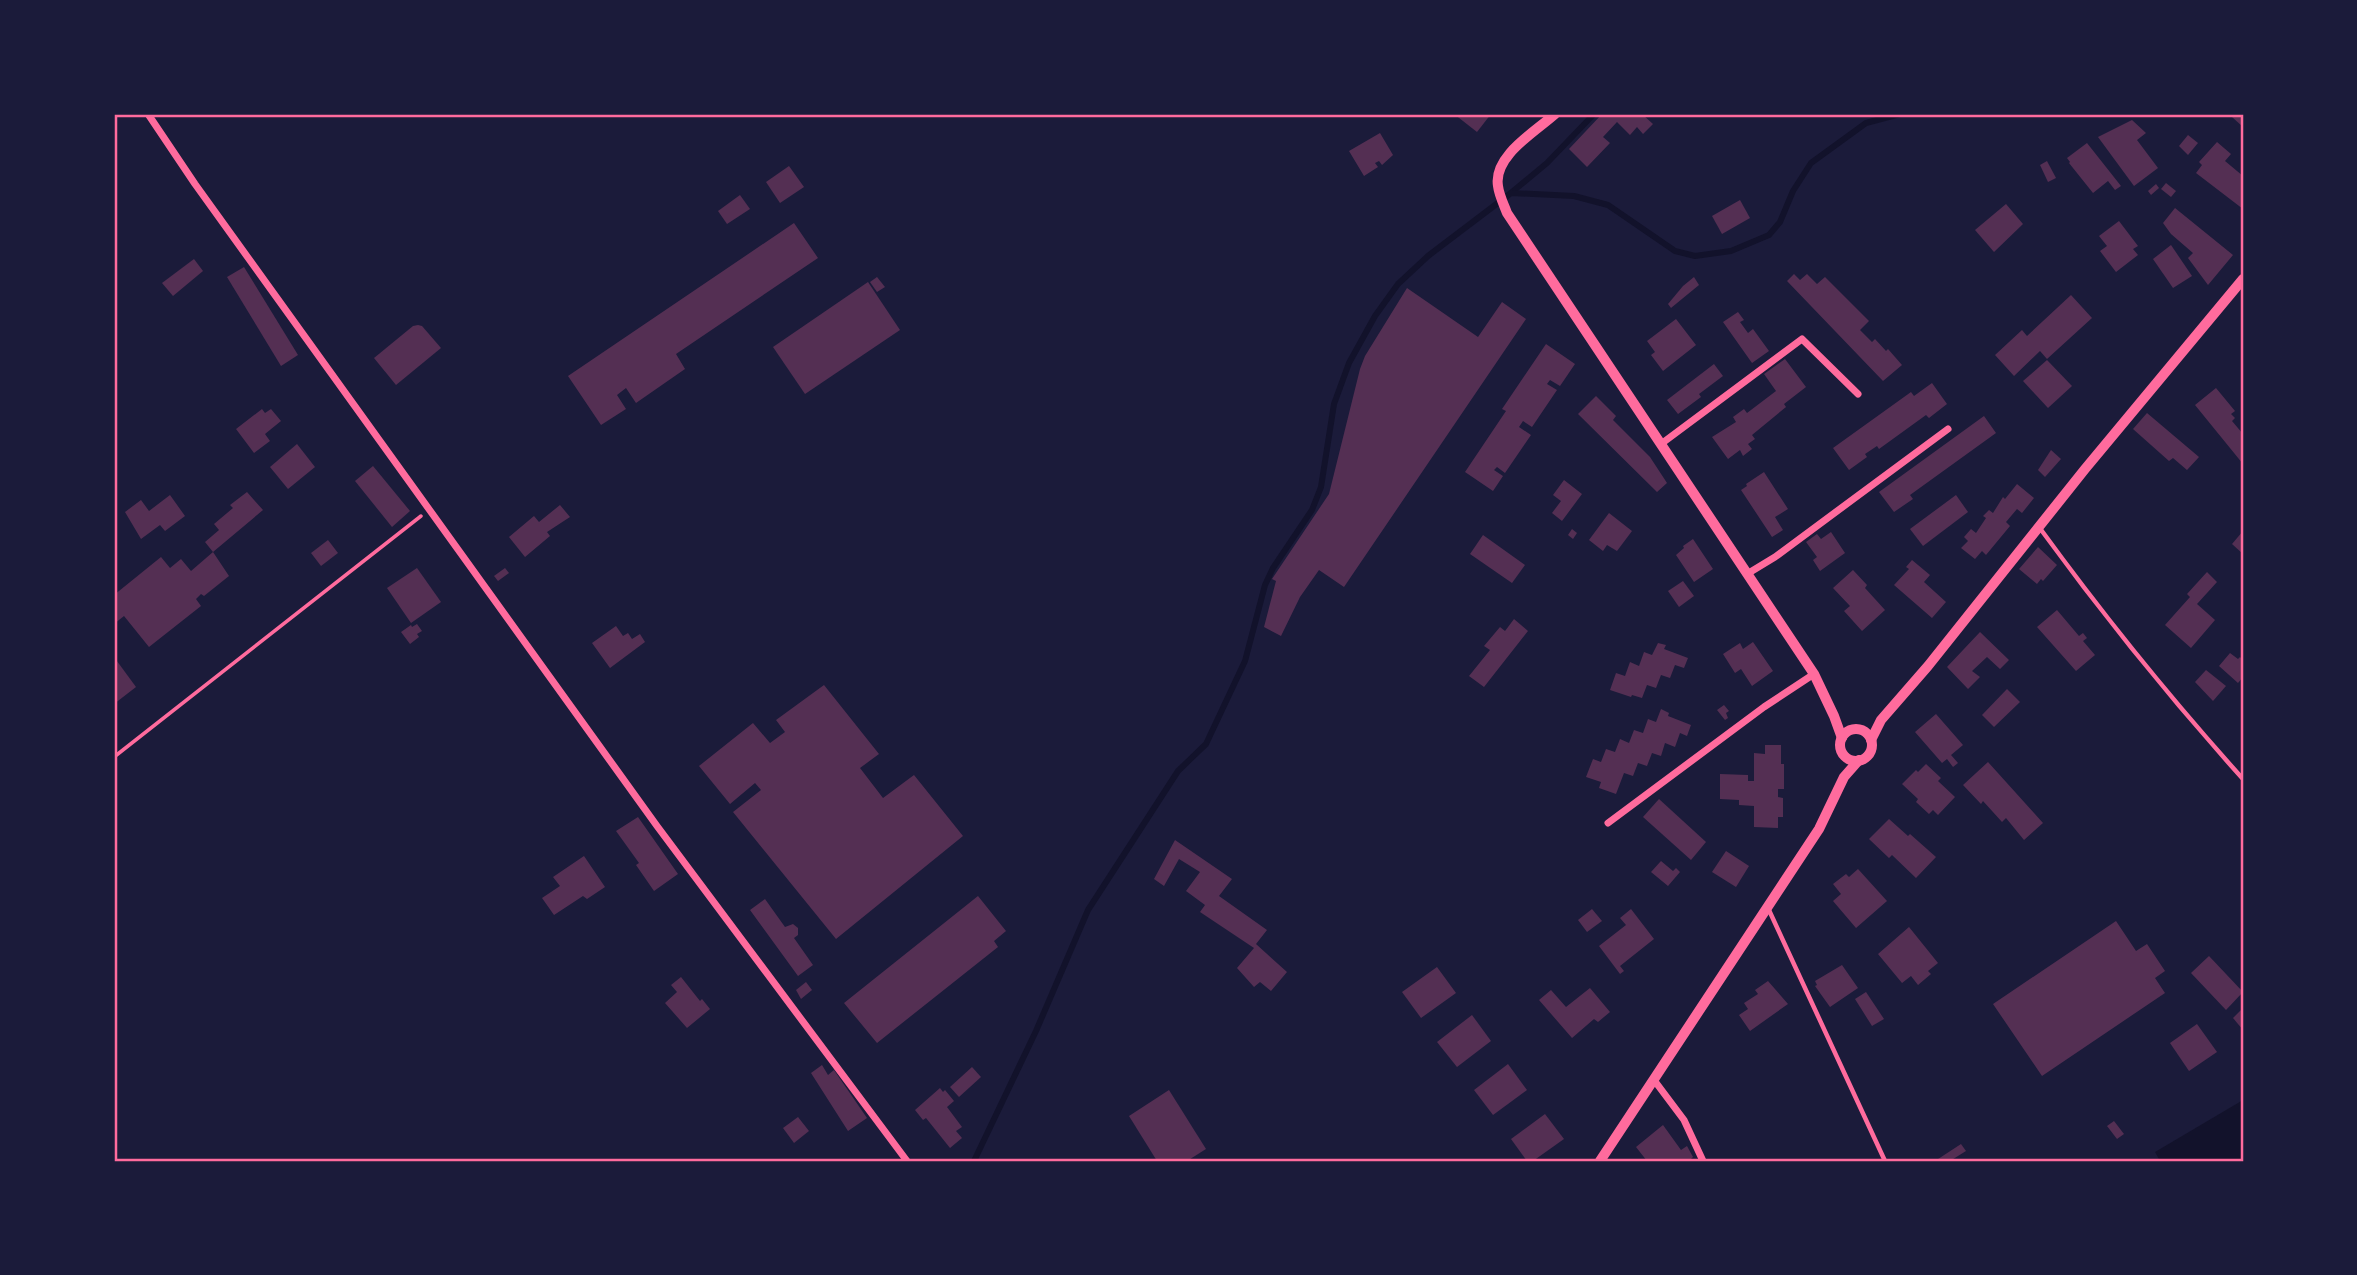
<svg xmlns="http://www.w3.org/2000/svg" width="2357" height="1275" viewBox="0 0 2357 1275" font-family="'Fira Sans Condensed',sans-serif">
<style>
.water{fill:#12122b}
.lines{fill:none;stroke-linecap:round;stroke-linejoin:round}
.stream{stroke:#12122b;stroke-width:6}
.building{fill:#542f53}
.path{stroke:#ff6b9d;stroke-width:3.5}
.service{stroke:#ff6b9d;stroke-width:4.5}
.minor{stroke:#ff6b9d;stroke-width:7}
.tertiary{stroke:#ff6b9d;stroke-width:10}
.neatline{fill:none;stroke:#ff6b9d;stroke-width:2.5}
</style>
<rect width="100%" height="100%" fill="#1b1b3a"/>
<polygon class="water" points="2243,1100 2243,1161 2160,1161 2155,1152"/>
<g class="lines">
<g class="stream">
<polyline points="1512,192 1547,163 1594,114"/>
<polyline points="974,1161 1036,1031 1088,910 1178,771 1206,744 1245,661 1265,585 1273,568 1312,510 1321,487 1334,404 1349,363 1375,316 1398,284 1428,256 1511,193 1574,196 1608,205 1675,251 1695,256 1731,251 1769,235 1780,222 1793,191 1811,163 1866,123 1900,114"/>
</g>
</g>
<g class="building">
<polygon points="1454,114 1491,114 1477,132"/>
<polygon points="1602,114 1642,114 1653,124 1643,134 1637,127 1630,135 1617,122 1603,137 1610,143 1587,167 1569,149"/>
<polygon points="2235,114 2243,114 2243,127 2232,117"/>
<polygon points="2132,120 2146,133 2137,140 2158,168 2134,186 2098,137"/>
<polygon points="1380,133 1393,155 1382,165 1379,161 1375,163 1378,167 1364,176 1349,151"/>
<polygon points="2188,135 2198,143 2188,155 2179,146"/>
<polygon points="2217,142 2231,154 2225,161 2243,176 2243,209 2196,173 2202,165 2199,162"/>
<polygon points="2087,143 2121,186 2115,190 2108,181 2093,193 2069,163 2070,162 2067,158"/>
<polygon points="2047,161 2056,178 2048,182 2040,165"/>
<polygon points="789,166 804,187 780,203 766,182"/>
<polygon points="2166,183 2176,191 2171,197 2161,189"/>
<polygon points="2156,184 2159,188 2151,195 2148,191"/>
<polygon points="740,195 750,209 727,224 718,211"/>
<polygon points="1740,200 1750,218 1722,234 1712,216"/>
<polygon points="2006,204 2023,224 1994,252 1975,230"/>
<polygon points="2175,208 2233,255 2208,285 2188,258 2193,253 2171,234 2163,223"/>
<polygon points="2119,221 2138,246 2133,249 2138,255 2116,272 2100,251 2107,246 2099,236"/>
<polygon points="794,223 818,258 676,354 685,369 636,403 626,388 617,395 626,409 601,425 568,376"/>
<polygon points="2171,245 2192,276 2173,288 2153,259"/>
<polygon points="194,259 203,271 173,296 162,283"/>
<polygon points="244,267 298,355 281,366 227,277"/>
<polygon points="1794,274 1800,280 1807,274 1817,284 1825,277 1869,321 1860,330 1872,342 1875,339 1886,351 1888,349 1902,365 1883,381 1787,281"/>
<polygon points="877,277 885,287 877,292 870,282"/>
<polygon points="1694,277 1699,285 1671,308 1668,304 1683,286"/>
<polygon points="868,282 900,330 805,394 773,347"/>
<polygon points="1407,288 1478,337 1502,302 1526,319 1344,587 1319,570 1300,597 1281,636 1264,627 1276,581 1272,579 1329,494 1360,369 1365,356"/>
<polygon points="2071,295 2092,318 2047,359 2040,351 2014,376 1995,355 2022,330 2027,336"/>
<polygon points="1738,312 1744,320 1740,322 1748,333 1753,329 1769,351 1752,363 1723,322"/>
<polygon points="1676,319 1696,345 1663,371 1651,355 1655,352 1647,341"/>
<polygon points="418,325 422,326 441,348 396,385 374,358 413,326"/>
<polygon points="1546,344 1575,364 1560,386 1550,380 1547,384 1557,390 1532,427 1523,421 1519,427 1531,435 1505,473 1497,467 1494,470 1503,476 1493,491 1465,472 1506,411 1502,409"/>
<polygon points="1785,359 1806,387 1784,404 1786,407 1752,435 1755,439 1748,444 1752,449 1743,456 1740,450 1728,459 1712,437 1736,422 1733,417 1744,409 1747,413 1776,391 1764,374"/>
<polygon points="2047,360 2072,386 2048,408 2023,381"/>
<polygon points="1714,364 1723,376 1699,394 1701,397 1678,414 1667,400"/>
<polygon points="1932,383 1947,404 1929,418 1926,415 1879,449 1877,446 1865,454 1867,457 1849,470 1833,448 1911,392 1914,396"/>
<polygon points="2216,388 2235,411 2231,414 2235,418 2232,421 2243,434 2243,464 2195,405"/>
<polygon points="1596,396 1616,416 1613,420 1650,457 1667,483 1657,492 1578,414"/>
<polygon points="262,409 265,413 271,409 281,421 265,434 270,441 254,453 236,429"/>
<polygon points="2147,413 2199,457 2187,470 2173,458 2169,461 2133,429"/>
<polygon points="1984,416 1996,433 1910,495 1913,499 1894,512 1879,492"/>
<polygon points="297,444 315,467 288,489 270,467"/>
<polygon points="2051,450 2061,459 2045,477 2038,470"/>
<polygon points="373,466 410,511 392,527 355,481"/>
<polygon points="1764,472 1788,509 1775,517 1783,530 1772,537 1741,490 1747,486 1746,484"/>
<polygon points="1564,480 1582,494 1562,521 1552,513 1561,501 1553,495"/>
<polygon points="2017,484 2034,498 2022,513 2017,509 2006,522 2010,526 1986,555 1982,551 1975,559 1961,548 1968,541 1964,537 1971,529 1976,533 1986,518 1983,516 1989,510 1993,513 2003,497 2005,499"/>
<polygon points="247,492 263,510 213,552 229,576 204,596 201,594 196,599 201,606 149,647 124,616 114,624 114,595 161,557 170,568 181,559 191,571 213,552 205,542 219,530 214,524 233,508 230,505"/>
<polygon points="170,495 185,516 165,531 160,525 141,539 125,512 141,500 149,511"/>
<polygon points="1956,495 1968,512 1923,546 1910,529"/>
<polygon points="560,505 570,517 547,532 550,536 525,557 509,537 534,516 539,522"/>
<polygon points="1609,513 1632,531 1617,551 1607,545 1603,551 1589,540"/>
<polygon points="1572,529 1577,533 1573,539 1568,535"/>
<polygon points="2243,531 2243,554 2232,544"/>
<polygon points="1831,532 1845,553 1820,571 1813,560 1817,557 1806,542 1817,534 1821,539"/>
<polygon points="1483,535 1525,565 1512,583 1470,554"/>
<polygon points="1693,539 1713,569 1694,582 1676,555 1684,548 1683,546"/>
<polygon points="328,540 338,553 321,566 311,553"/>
<polygon points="2038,547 2057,565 2043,581 2041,579 2037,584 2019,569"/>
<polygon points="1912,560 1930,575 1924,582 1946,602 1932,618 1894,585 1909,569 1906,567"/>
<polygon points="417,568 441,602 411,623 387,588"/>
<polygon points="505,568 509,573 498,581 494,576"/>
<polygon points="1853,570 1867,585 1865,588 1885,610 1862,631 1844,611 1850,606 1833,588"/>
<polygon points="2207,572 2217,582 2197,604 2215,620 2191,648 2165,625 2190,597 2187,594"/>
<polygon points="1683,581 1694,596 1679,607 1668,591"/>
<polygon points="2057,610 2079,636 2083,633 2087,638 2083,641 2095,655 2076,671 2037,627"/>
<polygon points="1514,619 1528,631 1484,687 1469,676 1490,650 1484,646 1500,627 1505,631"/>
<polygon points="417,624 422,631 417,634 419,637 410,644 401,632 411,625 412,627"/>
<polygon points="616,626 623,636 628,633 632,639 640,634 645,642 610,668 592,643"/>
<polygon points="1980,632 2009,660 2000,669 1987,657 1972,671 1980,677 1968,689 1947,667"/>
<polygon points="1753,642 1773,671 1752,686 1741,669 1735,673 1723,654 1740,643 1743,649"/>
<polygon points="1658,643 1666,645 1664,649 1688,658 1684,668 1675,665 1670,678 1661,675 1656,688 1647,685 1642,698 1632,695 1631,697 1610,690 1616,673 1625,676 1630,662 1639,666 1644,652 1652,655"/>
<polygon points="2230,653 2238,659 2240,657 2243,660 2243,677 2238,683 2219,666"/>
<polygon points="114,657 136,687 114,704"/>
<polygon points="2206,670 2226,686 2213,701 2195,682"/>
<polygon points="824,685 879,754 860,768 883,798 914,775 963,836 836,939 733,812 761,790 755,783 730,804 699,766 753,723 770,743 785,732 776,720"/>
<polygon points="2007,689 2020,702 1994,727 1982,715"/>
<polygon points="1724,705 1729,711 1726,713 1728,718 1725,720 1717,710"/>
<polygon points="1661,709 1669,713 1668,716 1691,725 1687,736 1680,733 1675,747 1665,743 1661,756 1652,753 1647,766 1638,763 1633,776 1624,773 1616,794 1599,788 1601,782 1586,777 1593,759 1601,762 1606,749 1615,752 1620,739 1629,743 1634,730 1643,733 1648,719 1656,722"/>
<polygon points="1936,714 1963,745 1951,755 1958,763 1953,767 1947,759 1942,763 1915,732"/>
<polygon points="1765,745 1781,745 1781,764 1784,764 1784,789 1778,789 1778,797 1783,798 1783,817 1778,817 1778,828 1754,827 1754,806 1739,805 1739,800 1720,799 1720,774 1748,775 1748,781 1754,781 1754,753 1765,754"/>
<polygon points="1988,762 2043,823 2024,840 2006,818 2002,822 1983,801 1981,804 1963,785"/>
<polygon points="1926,764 1941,778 1938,781 1955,797 1938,815 1933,810 1929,814 1916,802 1918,799 1902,784 1916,770 1918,772"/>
<polygon points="1659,799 1706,842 1691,860 1643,817"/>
<polygon points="638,817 678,874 654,891 636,865 639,863 616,831"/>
<polygon points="1889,819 1908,836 1910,834 1936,857 1916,878 1892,855 1889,858 1869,839"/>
<polygon points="1175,840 1232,879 1219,896 1267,930 1256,944 1287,972 1271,991 1260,982 1254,987 1237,968 1254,948 1200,912 1205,905 1186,891 1200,872 1179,859 1164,886 1154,879"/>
<polygon points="1726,851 1749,866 1736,887 1712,872"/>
<polygon points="584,856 605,887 587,899 583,896 554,915 542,898 560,886 553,877"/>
<polygon points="1661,861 1673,871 1676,868 1680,872 1668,886 1651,872"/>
<polygon points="1858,869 1887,901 1856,928 1833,901 1841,894 1833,884 1846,874 1849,877"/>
<polygon points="978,896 1006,931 994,941 998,947 877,1043 844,1003"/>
<polygon points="765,899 785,927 793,924 798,928 798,935 794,938 813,965 798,976 750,910"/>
<polygon points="1592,909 1602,921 1587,932 1578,920"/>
<polygon points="1631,909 1654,939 1620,966 1624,971 1620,974 1599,946 1626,925 1620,918"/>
<polygon points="2116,921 2136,951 2147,944 2165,971 2155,978 2165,993 2042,1076 1993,1004"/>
<polygon points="1909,927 1938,963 1928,971 1931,974 1918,985 1911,976 1902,983 1878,954"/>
<polygon points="2209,956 2243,992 2226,1010 2191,973"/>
<polygon points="1842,965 1858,988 1830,1007 1815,986 1817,985 1815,981"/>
<polygon points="1437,967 1456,993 1421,1018 1402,992"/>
<polygon points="681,977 700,1001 702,999 710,1009 687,1028 665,1003 677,992 671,985"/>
<polygon points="1768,981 1788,1004 1750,1031 1739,1015 1748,1009 1744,1003 1758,994 1755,990"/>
<polygon points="806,982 812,990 801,999 796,990"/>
<polygon points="1590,988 1610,1012 1598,1022 1594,1019 1572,1038 1539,1000 1551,990 1566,1007"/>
<polygon points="1866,992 1884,1019 1872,1026 1855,999"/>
<polygon points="2243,1008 2243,1030 2233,1018"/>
<polygon points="1472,1015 1491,1041 1457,1067 1437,1042"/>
<polygon points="2197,1024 2217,1052 2189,1071 2170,1043"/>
<polygon points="1508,1064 1527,1090 1493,1115 1474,1090"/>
<polygon points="822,1065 828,1075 834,1070 867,1118 848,1131 811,1073"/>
<polygon points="972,1067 981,1077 959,1097 950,1087"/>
<polygon points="940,1088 943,1092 945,1090 954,1101 947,1107 962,1127 956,1131 962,1138 950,1148 926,1118 923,1120 915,1110"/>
<polygon points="1169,1090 1206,1149 1187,1161 1157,1161 1129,1116"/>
<polygon points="1545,1114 1564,1139 1533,1161 1527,1161 1511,1139"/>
<polygon points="798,1117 809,1131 794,1143 783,1128"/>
<polygon points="2114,1121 2124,1134 2117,1139 2107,1126"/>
<polygon points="1663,1125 1681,1150 1687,1146 1693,1157 1689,1161 1647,1161 1636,1147"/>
<polygon points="1961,1144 1966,1151 1950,1161 1935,1161"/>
</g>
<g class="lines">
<polyline class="path" points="114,757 421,516"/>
<g class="service">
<path d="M2039,527C2103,615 2171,699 2243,779"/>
<polyline points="1768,908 1885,1161"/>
</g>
<g class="minor">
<polyline points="148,114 195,184 657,826 907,1161"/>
<polyline points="1661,444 1802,339 1858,394"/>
<polyline points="1747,574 1775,557 1948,429"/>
<polyline points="1608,823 1764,707 1814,674"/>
<polyline points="1654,1080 1684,1120 1703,1161"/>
</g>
<g class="tertiary">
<path d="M1555,114C1535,132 1493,156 1498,186C1499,195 1504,205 1507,213L1814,674L1834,716L1842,738"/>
<circle cx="1856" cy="745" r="16"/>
<polyline points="1871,740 1881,720 1928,666 2085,469 2243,279"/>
<polyline points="1600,1161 1819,829 1844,777 1859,760"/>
</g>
</g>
<rect width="2357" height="1275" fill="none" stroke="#1b1b3a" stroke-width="231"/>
<rect x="116" y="116" width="2126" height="1044" class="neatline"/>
</svg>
